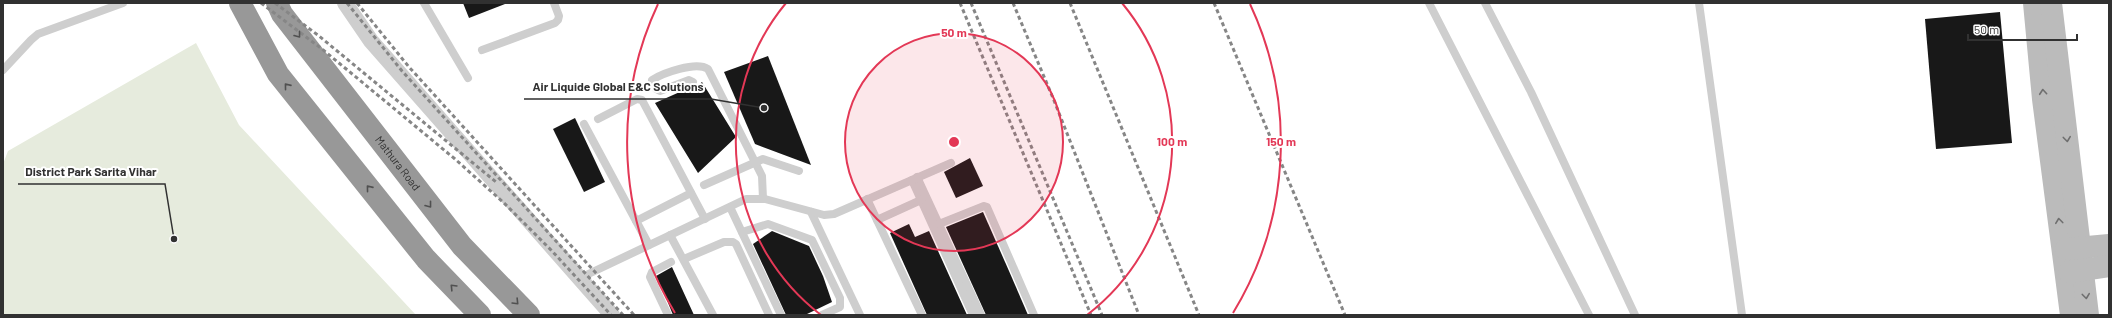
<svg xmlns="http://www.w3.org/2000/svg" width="2112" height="318" viewBox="0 0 2112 318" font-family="Barlow,sans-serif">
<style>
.green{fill:#e6ebdd}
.building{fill:#181818}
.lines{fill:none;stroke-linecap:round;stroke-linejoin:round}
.lane{stroke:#cecece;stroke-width:8}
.street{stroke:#cecece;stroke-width:16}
.secondary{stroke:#bbb;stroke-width:22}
.highway{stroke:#989898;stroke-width:22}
.rail{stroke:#868686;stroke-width:3;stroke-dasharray:4 3;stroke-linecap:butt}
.oneway{stroke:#505050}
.oneway2{stroke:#6f6f6f}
.ring{fill:none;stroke:#e33856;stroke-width:2}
.labels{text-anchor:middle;stroke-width:4;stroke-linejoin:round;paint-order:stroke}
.street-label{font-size:11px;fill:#313131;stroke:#fff}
.centre{fill:#e33856;stroke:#fff;stroke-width:2}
.ring-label{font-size:12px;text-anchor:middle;font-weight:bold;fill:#e33856;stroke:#fff;stroke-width:4;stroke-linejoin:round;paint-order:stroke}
.leader{fill:none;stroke:#313131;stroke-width:1.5}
.callout-dot{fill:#313131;stroke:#fff;stroke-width:1.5}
.callout-label{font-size:12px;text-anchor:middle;font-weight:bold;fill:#313131;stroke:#fff;stroke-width:4;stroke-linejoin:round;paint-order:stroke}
</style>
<rect width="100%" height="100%" fill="#fff"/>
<polygon class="green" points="196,43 239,125 416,315 3,315 3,164 8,151"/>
<g class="building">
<polygon points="463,3 505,3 505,4 469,18"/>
<polygon points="2000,12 2012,143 1936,149 1925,19"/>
<polygon points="768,56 811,165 755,144 724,72"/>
<polygon points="702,82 736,137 698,173 655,103 691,87 696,87"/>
<polygon points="575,118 605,182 584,192 553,129"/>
<polygon points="970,158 983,186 956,198 944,172"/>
<polygon points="983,212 1009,271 1028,315 986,315 946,227"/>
<polygon points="909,224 915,237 929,231 967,315 927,315 890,233"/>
<polygon points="772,231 809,246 823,276 832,302 805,315 786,315 753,244"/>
<polygon points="672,267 694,315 673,315 664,293 656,276"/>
</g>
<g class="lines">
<g class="lane">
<polyline points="424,3 468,78"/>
<polyline points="1429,3 1589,315"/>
<polyline points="1485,3 1531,92 1635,315"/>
<polyline points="1699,3 1742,315"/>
<polyline points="482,50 555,23 558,20 559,16 554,3"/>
<polyline points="3,70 31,40 38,34 123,3"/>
<path d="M693,82L689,80L660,91L656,89L652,80C663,73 696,61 708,69L762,176L763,199"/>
<polyline points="598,119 637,99 642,100 705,219"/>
<polyline points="584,124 649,245"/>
<polyline points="917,177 981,315"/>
<polyline points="912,180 973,315"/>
<polyline points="704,185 763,159 799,171"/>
<polyline points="867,199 922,315"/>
<polyline points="730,207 781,315"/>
<polyline points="811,212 860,315"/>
<polyline points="877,220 921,200"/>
<polyline points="636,221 691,193"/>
<polyline points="939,224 984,206 987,207 1034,315"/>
<polyline points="742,232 768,224 812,240 840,298 840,307 822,315"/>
<polyline points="670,235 713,315"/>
<polyline points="684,259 724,242 733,242 736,244 769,315"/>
<polyline points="580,278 746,199 765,199 824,215 834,214 951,163"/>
<polyline points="668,315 650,277 652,272 671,262"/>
</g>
<polyline class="street" points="345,3 371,41 612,315"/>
<g class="secondary">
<polyline points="2034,3 2043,99 2071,315"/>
<polyline points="2051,3 2088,315"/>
<polyline points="2066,249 2109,245"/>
<polyline points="2069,272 2109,266"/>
</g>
<g class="highway">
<polyline points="240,3 278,74 426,259 480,315"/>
<path id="s1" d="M277,3L282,14L462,246L529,315"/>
</g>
<g class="rail">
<polyline points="261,3 322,49 455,159 504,203 552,251 611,315"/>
<polyline points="275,3 319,36 496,182"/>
<polyline points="347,3 402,71 623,315"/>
<polyline points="357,3 409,67 634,315"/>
<polyline points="960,3 1091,315"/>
<polyline points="971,3 1102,315"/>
<polyline points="1013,3 1053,98 1139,315"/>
<polyline points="1070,3 1199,315"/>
<polyline points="1214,3 1345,315"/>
</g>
</g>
<defs><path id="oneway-chevron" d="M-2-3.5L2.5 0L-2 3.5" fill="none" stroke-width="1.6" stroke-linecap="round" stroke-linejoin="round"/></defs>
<g class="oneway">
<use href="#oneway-chevron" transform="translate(298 35) rotate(52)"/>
<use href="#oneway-chevron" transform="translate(287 86) rotate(-129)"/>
<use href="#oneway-chevron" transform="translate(369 188) rotate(-129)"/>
<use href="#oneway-chevron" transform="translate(429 205) rotate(52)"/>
<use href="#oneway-chevron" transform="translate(453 287) rotate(-134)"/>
<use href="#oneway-chevron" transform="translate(516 302) rotate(46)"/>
</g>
<g class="oneway2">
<use href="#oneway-chevron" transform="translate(2043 92) rotate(-95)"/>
<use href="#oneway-chevron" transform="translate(2067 139) rotate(83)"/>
<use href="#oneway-chevron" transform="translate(2059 221) rotate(-97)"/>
<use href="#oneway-chevron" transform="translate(2086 296) rotate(83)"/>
</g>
<circle cx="954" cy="142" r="109" fill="#e33856" fill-opacity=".12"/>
<g class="ring">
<circle cx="954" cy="142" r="109"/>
<path d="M821 315A218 218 0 0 1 786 3M1122 3A218 218 0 0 1 1087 315"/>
<path d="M675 313A327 327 0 0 1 658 4M1250 4A327 327 0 0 1 1233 313"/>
</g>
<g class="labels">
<g class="street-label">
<text dy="4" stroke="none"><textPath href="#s1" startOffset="201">Mathura Road</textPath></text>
</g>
</g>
<circle cx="954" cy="142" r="6" class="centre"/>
<g class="ring-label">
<text x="954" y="37">50 m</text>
<text x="1172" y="146">100 m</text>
<text x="1281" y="146">150 m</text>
</g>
<path class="leader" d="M764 108L711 99H524M174 239L165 184H18"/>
<g class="callout-dot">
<circle cx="764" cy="108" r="4"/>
<circle cx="174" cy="239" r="4"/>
</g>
<g class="callout-label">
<text x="618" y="91">Air Liquide Global E&amp;C Solutions</text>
<text x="91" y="176">District Park Sarita Vihar</text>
</g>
<rect width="2112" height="318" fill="none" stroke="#313131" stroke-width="8"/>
<path d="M1968 34v6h109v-6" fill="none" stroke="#313131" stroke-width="2"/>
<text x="1974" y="34" font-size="12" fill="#313131" stroke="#ffffff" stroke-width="3" paint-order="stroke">50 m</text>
</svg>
